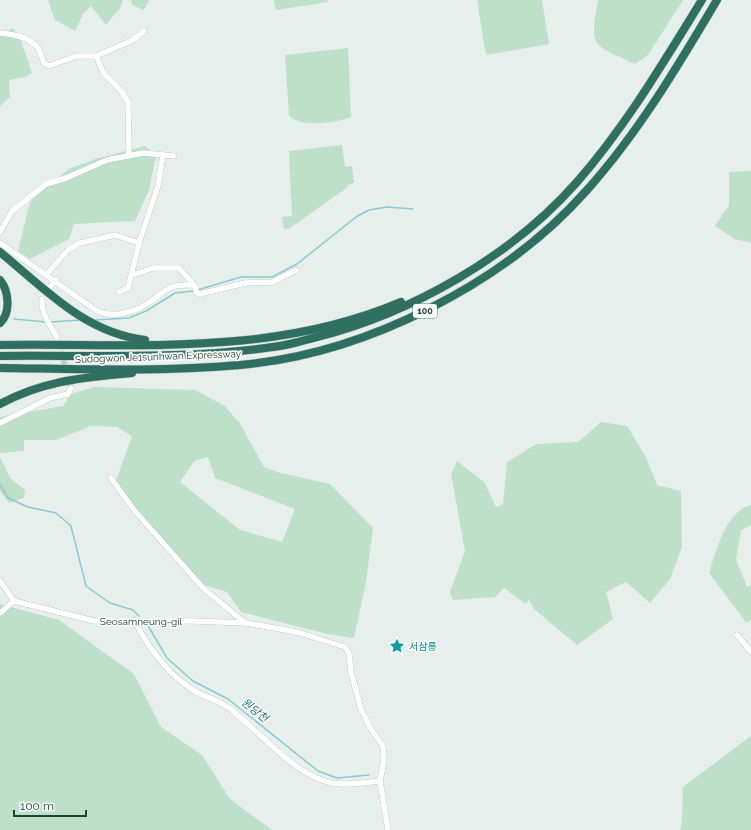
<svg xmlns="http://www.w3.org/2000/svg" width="751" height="830" viewBox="0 0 751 830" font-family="Raleway,'Noto Sans KR',sans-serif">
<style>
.green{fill:#bfe0c8;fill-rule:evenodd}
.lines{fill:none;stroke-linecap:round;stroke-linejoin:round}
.stream{stroke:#8ec9d4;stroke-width:1.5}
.minor-tunnel{stroke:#bfccc8;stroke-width:5.5;stroke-dasharray:5.5 3;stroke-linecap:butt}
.minor-casing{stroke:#a8b8b2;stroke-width:6}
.highway-casing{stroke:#c2cac8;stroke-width:9}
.minor{stroke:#fff;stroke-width:5.5}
.highway{stroke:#2f6f62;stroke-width:8}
.labels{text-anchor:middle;stroke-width:3.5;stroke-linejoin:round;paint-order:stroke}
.shield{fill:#f7fbf9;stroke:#637a73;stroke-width:1}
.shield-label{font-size:9px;font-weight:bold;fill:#24423a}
.street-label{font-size:10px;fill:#24423a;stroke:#f7fbf9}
.culture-label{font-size:10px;fill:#0d838f;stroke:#f7fbf9;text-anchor:start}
.water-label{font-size:11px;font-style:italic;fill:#1c6f80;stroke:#f7fbf9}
</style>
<rect width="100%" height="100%" fill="#e6efeb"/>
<g class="green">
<polygon points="48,0 123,0 120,8 106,25 91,6 83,14 75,31 55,20"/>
<polygon points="131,0 149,0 144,10 132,5"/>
<polygon points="274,0 327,0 328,2 276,10"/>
<polygon points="477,0 542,0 549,44 486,55"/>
<path d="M598,0H683L648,55L635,64C591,43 590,49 598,0Z"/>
<polygon points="13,28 20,38 32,73 25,77 9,80 10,97 0,106 0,34"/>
<path d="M348,48L351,117C335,123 303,128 289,116L285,55Z"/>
<polygon points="342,145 345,167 352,166 354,183 347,185 348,187 290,228 284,229 282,217 292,216 289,151"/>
<polygon points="145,146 156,156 149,190 135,221 74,224 69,239 30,259 18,251 30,202 37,194 69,169 95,159"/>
<polygon points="751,171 751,243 735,239 715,226 729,205 729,172"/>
<path d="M94,387L195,390L225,406L241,425L264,467L277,472L330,484L373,528L366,582L354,638L327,634L241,612L227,592L204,585L158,533L114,486L132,436L117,427L91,426L56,440H24V451L0,453V417L63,406L71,394ZM208,457L215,478L295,509L282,542L240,530L180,482L194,461Z"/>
<polygon points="601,422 627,426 646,457 657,485 681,491 682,547 670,579 650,603 626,582 606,592 613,619 577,645 534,609 529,599 526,604 504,588 495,597 453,600 450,592 465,551 451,474 457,461 484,482 496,507 503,504 507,462 536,444 578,442"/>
<polygon points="0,457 10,478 25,490 24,498 9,503 0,491"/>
<path d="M751,505V525L741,530L736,560L747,587L751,585V620L746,622L709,573C716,551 726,511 751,505Z"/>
<polygon points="0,604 59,620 134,674 161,727 202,755 230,799 272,830 0,830"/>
<polygon points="751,736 751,830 680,830 682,821 683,787"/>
</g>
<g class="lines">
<g class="stream">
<polyline points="14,319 46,322"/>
<polyline points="94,320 129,318 146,311 175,293 194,291 241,277 272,277 297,264 356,217 369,210 387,207 413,209"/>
<polyline points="50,322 82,320"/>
<polyline points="0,484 8,498 28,507 56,513 71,526 86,586 110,603 133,610 139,616"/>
<polyline points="147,624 167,658 193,681 228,699 318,771 337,778 369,775"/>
</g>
<polyline class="minor-tunnel" points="59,343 71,388"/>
<g class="minor-casing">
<g id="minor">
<path d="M0,33C13,34 29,37 38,48C41,52 42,59 44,63L49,66L76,56H96L133,40L144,31"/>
<polyline points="96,56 103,72 122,92 128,102 129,156"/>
<polyline points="0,232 12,211 46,184 66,178 107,160 143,153 174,156"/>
<path d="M0,243L97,311C113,318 134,313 148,303C156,298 163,291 172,287C179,284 186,285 194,285"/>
<polyline points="132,273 136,274 153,268 179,268 194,285 197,293 200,294 245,283 273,282 296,270"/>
<polyline points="47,274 68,250 80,243 115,235 139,243"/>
<polyline points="51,286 56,280"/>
<polyline points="119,292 128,288 139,243 158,186 163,155"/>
<path d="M42,299C41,314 50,325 57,337"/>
<polyline points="0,423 50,398 68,394 71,388"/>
<polyline points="111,478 134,510 203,588 245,623"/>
<polyline points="0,581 14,601 94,621 193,621 246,623 297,632 345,647 349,653 351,672 361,709 371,729 383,746 384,760 380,781 388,830"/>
<polyline points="0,613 14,601"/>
<path d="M134,620C149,649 170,677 198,693C210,699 223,702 233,711C260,733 289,768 322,780C339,787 362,783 380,781"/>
<polyline points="737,635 751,652"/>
</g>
</g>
<g class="highway-casing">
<g id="highway">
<path d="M0,252C45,289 85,333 145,340"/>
<path d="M0,280C9,291 11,313 0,323"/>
<path d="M0,345C137,343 272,357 401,302"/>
<path d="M0,356C93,355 188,360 280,346C293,344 305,340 317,337C412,313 512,256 577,182C626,126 663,63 702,0"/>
<path d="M0,368C80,369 160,372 240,365C365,354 504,284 587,190C638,133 678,66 717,0"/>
<path d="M0,404C45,380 82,378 132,373"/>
</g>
</g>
<use href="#minor" class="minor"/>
<use href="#highway" class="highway"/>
</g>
<defs>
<g id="sight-bare" transform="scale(1.2)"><path d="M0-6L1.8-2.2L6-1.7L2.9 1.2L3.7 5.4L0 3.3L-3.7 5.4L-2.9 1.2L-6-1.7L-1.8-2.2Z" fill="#0f9aa8" stroke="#f7fbf9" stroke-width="2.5" paint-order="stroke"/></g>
</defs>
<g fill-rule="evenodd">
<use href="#sight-bare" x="397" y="646"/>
</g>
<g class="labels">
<rect class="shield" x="413" y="304" width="24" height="14" rx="3"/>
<g class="shield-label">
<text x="425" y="314">100</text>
</g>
<g class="street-label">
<text transform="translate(158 356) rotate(-2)" y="4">Sudogwon Je1sunhwan Expressway</text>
<text x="141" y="625">Seosamneung-gil</text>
</g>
<g class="culture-label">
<text x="409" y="650">서삼릉</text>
</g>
<g class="water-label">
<text transform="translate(255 710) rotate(39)" y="4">원당천</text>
</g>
</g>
<path d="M14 810v6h72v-6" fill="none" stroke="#24423a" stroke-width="2"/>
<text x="20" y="810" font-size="12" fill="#24423a" stroke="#f7fbf9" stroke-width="3" paint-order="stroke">100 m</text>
</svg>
